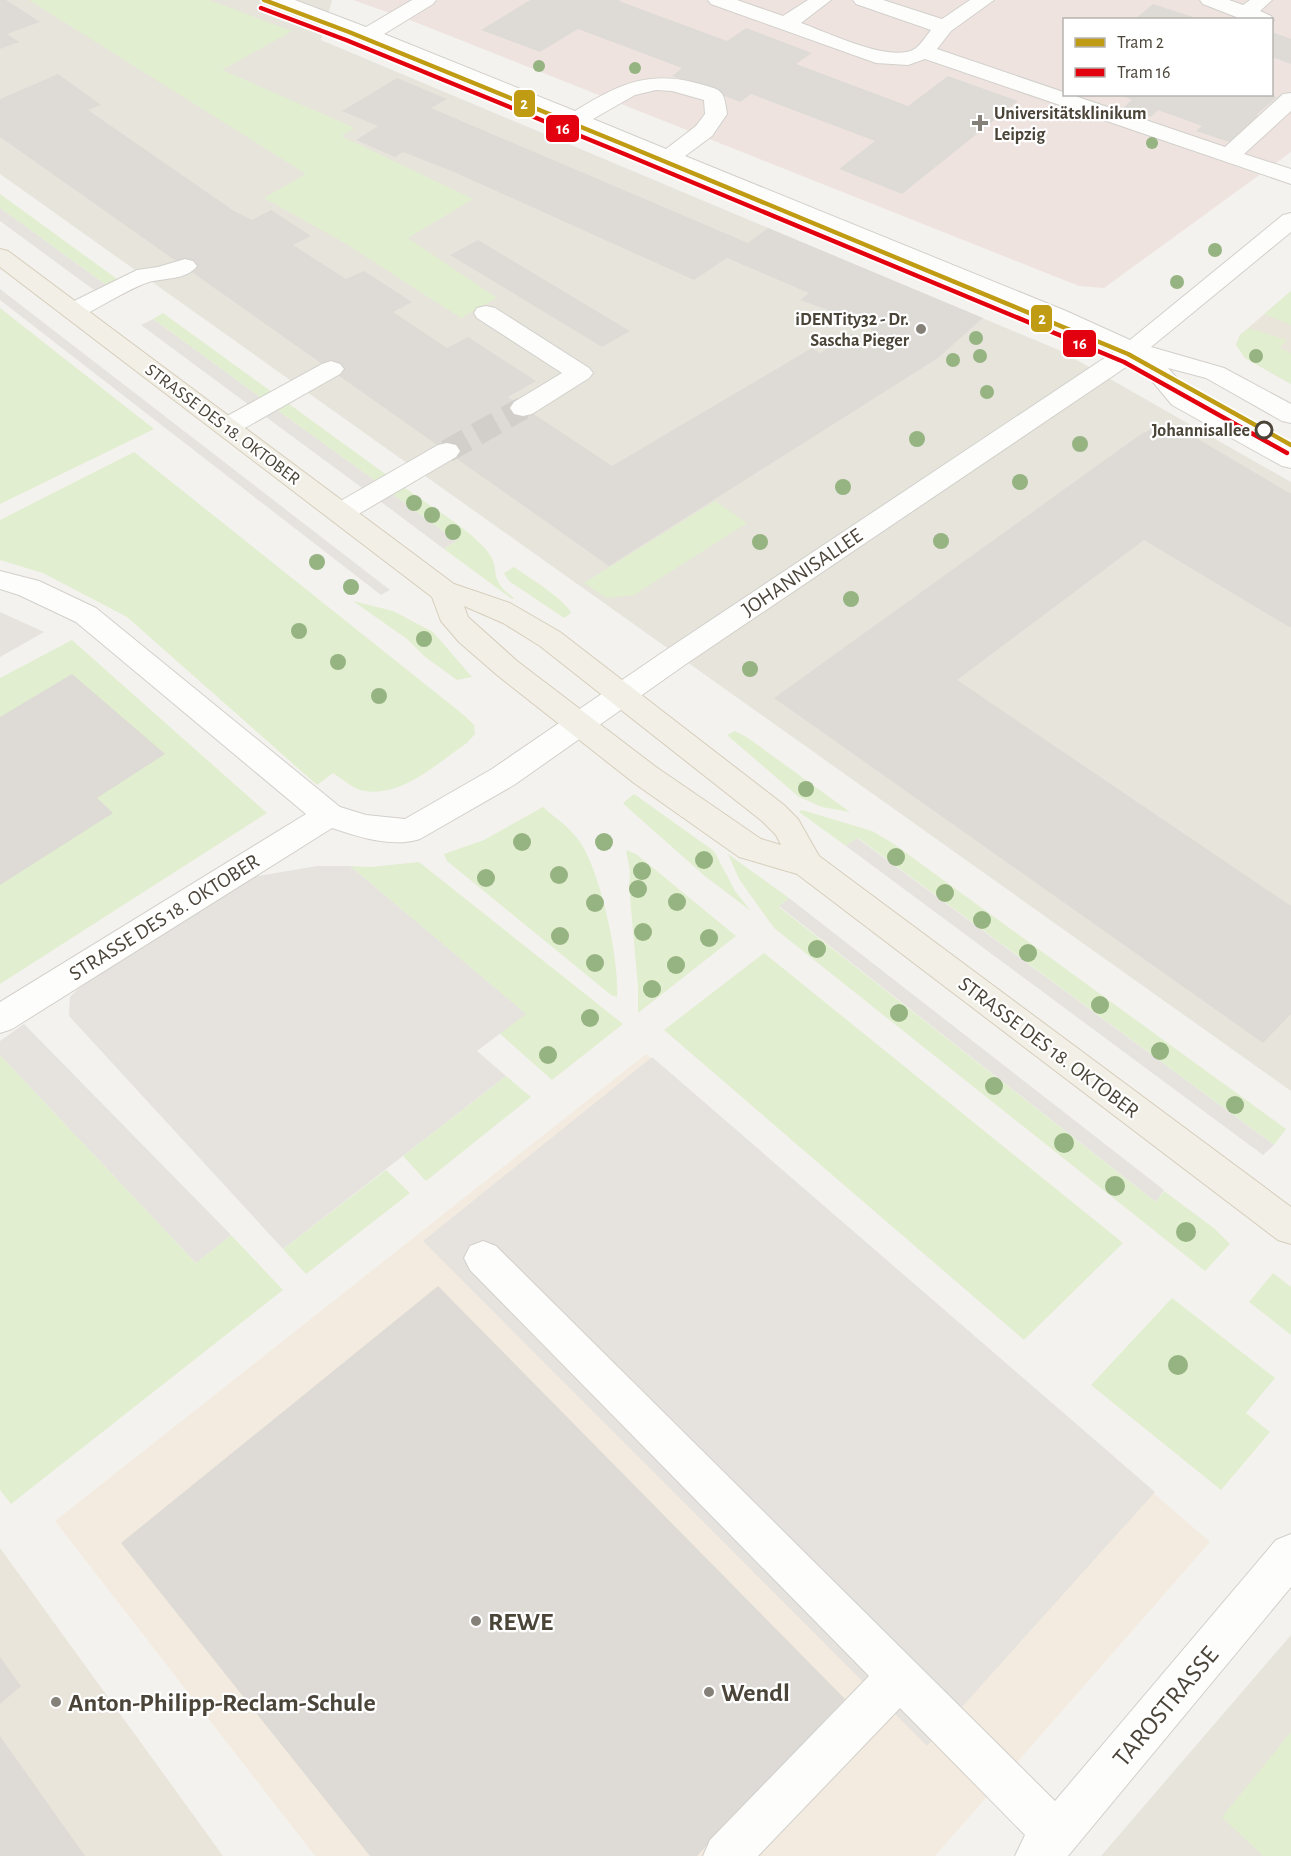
<svg xmlns="http://www.w3.org/2000/svg" width="1291" height="1856" viewBox="0 0 1291 1856" font-family="'Alegreya Sans',sans-serif">
<style>
.residential{fill:#e7e4dc}
.commercial{fill:#f3ebdf}
.education{fill:#eae5da}
.medical{fill:#eee3df;fill-rule:evenodd}
.green{fill:#e1eecf}
.parking{fill:#e6e3df}
.building{fill:#dedbd6}
.lines{fill:none;stroke-linecap:round;stroke-linejoin:round}
.minor-tunnel{stroke:#d2cfca;stroke-width:23;stroke-dasharray:23 11;stroke-linecap:butt}
.minor-casing{stroke:#d2d0cb;stroke-width:2}
.major-casing{stroke:#d6cebb;stroke-width:2}
.minor{fill:#fdfdfc;fill-rule:evenodd}
.major{fill:#f2efe6;fill-rule:evenodd}
.tram-1-casing{stroke:#fff;stroke-width:8}
.tram-2-casing{stroke:#fff;stroke-width:8}
.tram-1{stroke:#c09c14;stroke-width:4.5}
.tram-2{stroke:#e3000f;stroke-width:4.5}
.tree{fill:#96b382}
.poi-dot{fill:#868178;stroke:#fff;stroke-width:2}
.stop-dot{fill:#fff;stroke:#4b4439;stroke-width:3}
.labels{text-anchor:middle;stroke-width:4.5;stroke-linejoin:round;paint-order:stroke}
.far-poi-label{font-size:18px;font-weight:bold;fill:#4b4439;stroke:#fff;text-anchor:start}
.far-street-label{font-size:18px;fill:#4b4439;stroke:#fff}
.far-stop-label{font-size:18px;font-weight:bold;fill:#4b4439;stroke:#fff;text-anchor:end}
.street-label{font-size:21px;fill:#4b4439;stroke:#fff}
.near-poi-label{font-size:26px;font-weight:bold;fill:#4b4439;stroke:#fff;text-anchor:start}
.near-street-label{font-size:26px;fill:#4b4439;stroke:#fff}
.line-badge{stroke:#fff;stroke-width:2}
.badge-label{font-size:16px;text-anchor:middle;font-weight:bold;fill:#fff}
</style>
<rect width="100%" height="100%" fill="#f4f2ee"/>
<g class="residential">
<polygon points="0,0 332,0 321,40 1061,351 1291,482 1291,1091 0,174"/>
<polygon points="1291,1635 1291,1856 1101,1856"/>
</g>
<polygon class="commercial" points="646,1054 1210,1542 935,1856 315,1856 55,1521"/>
<g class="education">
<polygon points="1291,291 1291,384 1245,358 1236,345 1240,335"/>
<polygon points="0,1548 223,1856 0,1856"/>
</g>
<path class="medical" d="M353,0H1291V152L1104,288L1079,286L415,22ZM1064,20H1272V94H1064Z"/>
<g class="green">
<polygon points="29,0 209,0 292,31 222,70 355,128 341,136 473,199 408,238 497,298 461,318 343,242 264,198 306,174"/>
<polygon points="0,194 117,279 106,285 0,208"/>
<polygon points="1291,291 1291,325 1264,314"/>
<polygon points="0,308 154,429 0,504"/>
<polygon points="163,313 272,392 261,398 153,319"/>
<polygon points="1249,328 1287,340 1280,348 1291,353 1291,384 1245,358 1236,345 1240,335"/>
<polygon points="289,404 388,476 377,482 277,410"/>
<path d="M134,452L465,716L474,725L475,734L467,743C437,763 400,800 360,790C351,787 341,778 333,773L317,785L127,617L43,573L0,560V520Z"/>
<path d="M404,487C427,504 472,531 488,552C502,570 486,578 514,598L512,599L444,549L456,541L391,493Z"/>
<polygon points="715,501 747,523 634,595 606,598 584,583"/>
<path d="M514,567C528,577 565,599 571,613L564,618L509,581L504,573Z"/>
<polygon points="353,601 393,611 433,632 472,677 457,680 424,656 407,639"/>
<polygon points="72,640 267,813 0,984 0,678"/>
<polygon points="735,731 748,738 850,812 822,807 799,797 727,735"/>
<polygon points="634,794 714,851 735,891 751,911 706,877 627,807 623,803"/>
<path d="M543,807C554,817 568,826 577,838C600,866 620,961 617,997L611,995L463,874L447,861L444,854L484,840Z"/>
<polygon points="802,810 872,831 891,842 1286,1129 1274,1145 858,838 846,846 799,812"/>
<polygon points="626,850 636,854 736,936 638,1013 638,987 629,886 630,871"/>
<polygon points="728,854 789,898 779,907 1156,1202 1164,1191 1215,1229 1230,1244 1205,1271 774,928 739,879"/>
<polygon points="419,862 623,1024 552,1080 499,1033 525,1014 350,866 371,867"/>
<polygon points="764,953 1123,1243 1024,1340 664,1030"/>
<polygon points="0,1055 196,1263 231,1235 283,1290 11,1504 0,1490"/>
<polygon points="506,1076 531,1097 426,1181 403,1156"/>
<polygon points="386,1170 410,1193 306,1274 283,1249"/>
<polygon points="1273,1273 1291,1287 1291,1335 1249,1302"/>
<polygon points="1172,1298 1275,1378 1246,1413 1270,1432 1221,1490 1091,1385"/>
<polygon points="1291,1732 1291,1856 1263,1856 1222,1817"/>
</g>
<g class="parking">
<polygon points="0,208 106,285 94,290 0,221"/>
<polygon points="0,289 390,590 381,595 0,300"/>
<polygon points="153,319 261,398 249,405 141,325"/>
<polygon points="277,410 377,482 365,490 266,417"/>
<polygon points="391,493 456,541 444,549 380,501"/>
<polygon points="0,612 44,632 0,657"/>
<polygon points="857,838 1274,1145 1263,1155 846,846"/>
<polygon points="317,866 350,866 526,1014 477,1051 506,1076 283,1249 69,1016 70,997 78,989 125,957 253,877"/>
<polygon points="789,898 1164,1190 1156,1202 779,906"/>
<polygon points="24,1024 231,1235 196,1263 0,1055 0,1041"/>
<polygon points="652,1057 1155,1492 927,1746 423,1241"/>
</g>
<g class="building">
<polygon points="0,0 6,0 40,22 7,34 19,42 0,49"/>
<polygon points="530,0 621,0 619,1 727,41 746,28 812,53 796,64 908,106 948,76 1018,101 902,194 839,169 875,141 751,94 740,102 672,76 682,68 578,29 540,52 481,30"/>
<polygon points="1153,4 1199,19 1199,20 1134,20"/>
<polygon points="1272,32 1291,39 1291,64 1272,57"/>
<polygon points="58,74 101,105 88,110 234,211 252,220 271,210 311,236 293,245 346,279 364,271 412,302 393,312 447,348 468,337 536,381 508,397 612,466 812,348 820,353 852,334 864,339 872,333 870,325 800,300 809,293 727,258 694,280 454,172 403,152 395,157 356,140 378,126 342,111 397,78 447,99 431,108 748,243 768,228 983,318 938,358 609,566 0,137 0,99"/>
<polygon points="1117,94 1269,94 1277,97 1256,115 1264,118 1253,128 1247,126 1229,142 1196,131 1202,126 1158,110 1151,117 1124,107 1132,100"/>
<polygon points="478,240 630,331 602,347 450,255"/>
<polygon points="1163,428 1186,432 1291,494 1291,628 1144,540 957,680 1291,906 1291,1014 1263,1043 774,698 1141,434 1152,429"/>
<polygon points="72,674 165,754 97,798 113,813 0,885 0,717"/>
<polygon points="438,1286 845,1699 697,1856 370,1856 121,1543"/>
<polygon points="0,1657 21,1686 0,1704"/>
<polygon points="0,1736 85,1856 0,1856"/>
</g>
<g class="lines">
<polyline class="minor-tunnel" points="447,451 523,408"/>
<g class="minor-casing">
<g id="minor">
<path d="M266,0H295L366,27L412,0H436L433,4L384,34L575,111C617,86 645,70 696,83C721,90 724,88 727,114L712,136L685,156L1066,311L1130,340L1283,215L1291,213V232L1151,347L1224,368L1291,404V423L1282,421L1206,378L1168,368L1190,393L1291,449V468L1282,466L1172,405L1148,376L1132,363L686,664L514,785L420,839C392,848 359,837 332,828L12,1029L0,1033V1002L306,814L76,622L19,595L0,589V571L39,581L96,608L340,807L366,815L405,819L492,769L666,650L1115,351L1048,321L330,26L269,4ZM656,90L672,91L704,100L705,114L696,126L666,149L593,119L635,95Z"/>
<path d="M708,0H737L783,16L808,0H831L801,23C827,32 893,65 916,48C922,43 927,35 931,30L856,4L853,0H883L942,19L970,0H994L951,31L937,49L1225,147L1283,94L1291,93V111L1244,154L1291,169V184L925,59L908,65L876,63L711,4Z"/>
<polygon points="1200,0 1229,0 1243,5 1250,0 1272,0 1260,11 1271,16 1274,20 1272,24 1272,20 1244,20 1203,4"/>
<path d="M185,259L193,261L197,266C187,280 164,278 149,282C128,289 102,306 82,316L73,318L64,316L61,311L64,306L137,270L158,267Z"/>
<polygon points="486,306 495,308 589,368 593,373 589,378 532,414 523,416 514,414 510,408 514,402 562,373 477,318 474,313 477,308"/>
<polygon points="331,361 340,364 344,369 340,374 236,433 227,435 218,433 214,427 218,421 322,364"/>
<polygon points="447,443 456,445 460,451 456,457 350,519 340,522 330,519 326,513 330,507 438,445"/>
<polygon points="483,1241 496,1246 1055,1801 1276,1540 1291,1534 1291,1587 1068,1856 1015,1856 1025,1835 900,1708 758,1856 703,1856 710,1840 869,1676 470,1270 464,1258 470,1246"/>
</g>
</g>
<g class="major-casing">
<path id="major" d="M0,249L8,251L454,584L510,603L560,632L784,805L798,819L819,856L1291,1207V1244L1278,1240L797,874L739,857L634,783L497,675L459,642L441,621L432,597L0,267ZM464,606L503,623L540,646L762,821L776,835L781,845L761,839L656,767L517,661L468,617Z"/>
</g>
<use href="#minor" class="minor"/>
<use href="#major" class="major"/>
<g class="tram-1-casing">
<polyline id="tram-1" points="264,0 349,32 625,145 1128,354 1291,445"/>
</g>
<g class="tram-2-casing">
<polyline id="tram-2" points="261,8 346,40 622,153 1124,362 1287,453"/>
</g>
<use href="#tram-1" class="tram-1"/>
<use href="#tram-2" class="tram-2"/>
</g>
<g class="tree">
<circle cx="539" cy="66" r="6"/>
<circle cx="635" cy="68" r="6"/>
<circle cx="1152" cy="143" r="6"/>
<circle cx="1215" cy="250" r="7"/>
<circle cx="1177" cy="282" r="7"/>
<circle cx="976" cy="338" r="7"/>
<circle cx="980" cy="356" r="7"/>
<circle cx="1256" cy="356" r="7"/>
<circle cx="953" cy="360" r="7"/>
<circle cx="987" cy="392" r="7"/>
<circle cx="917" cy="439" r="8"/>
<circle cx="1080" cy="444" r="8"/>
<circle cx="1020" cy="482" r="8"/>
<circle cx="843" cy="487" r="8"/>
<circle cx="414" cy="503" r="8"/>
<circle cx="432" cy="515" r="8"/>
<circle cx="453" cy="532" r="8"/>
<circle cx="941" cy="541" r="8"/>
<circle cx="760" cy="542" r="8"/>
<circle cx="317" cy="562" r="8"/>
<circle cx="351" cy="587" r="8"/>
<circle cx="851" cy="599" r="8"/>
<circle cx="299" cy="631" r="8"/>
<circle cx="424" cy="639" r="8"/>
<circle cx="338" cy="662" r="8"/>
<circle cx="750" cy="669" r="8"/>
<circle cx="379" cy="696" r="8"/>
<circle cx="806" cy="789" r="8"/>
<circle cx="522" cy="842" r="9"/>
<circle cx="604" cy="842" r="9"/>
<circle cx="896" cy="857" r="9"/>
<circle cx="704" cy="860" r="9"/>
<circle cx="642" cy="871" r="9"/>
<circle cx="559" cy="875" r="9"/>
<circle cx="486" cy="878" r="9"/>
<circle cx="638" cy="889" r="9"/>
<circle cx="945" cy="893" r="9"/>
<circle cx="677" cy="902" r="9"/>
<circle cx="595" cy="903" r="9"/>
<circle cx="982" cy="920" r="9"/>
<circle cx="643" cy="932" r="9"/>
<circle cx="560" cy="936" r="9"/>
<circle cx="709" cy="938" r="9"/>
<circle cx="817" cy="949" r="9"/>
<circle cx="1028" cy="953" r="9"/>
<circle cx="595" cy="963" r="9"/>
<circle cx="676" cy="965" r="9"/>
<circle cx="652" cy="989" r="9"/>
<circle cx="1100" cy="1005" r="9"/>
<circle cx="899" cy="1013" r="9"/>
<circle cx="590" cy="1018" r="9"/>
<circle cx="1160" cy="1051" r="9"/>
<circle cx="548" cy="1055" r="9"/>
<circle cx="994" cy="1086" r="9"/>
<circle cx="1235" cy="1105" r="9"/>
<circle cx="1064" cy="1143" r="10"/>
<circle cx="1115" cy="1186" r="10"/>
<circle cx="1186" cy="1232" r="10"/>
<circle cx="1178" cy="1365" r="10"/>
</g>
<g class="poi-dot">
<path d="M977 114h6v6h6v6h-6v6h-6v-6h-6v-6h6z"/>
<circle cx="921" cy="329" r="6"/>
<circle cx="476" cy="1621" r="6"/>
<circle cx="709" cy="1692" r="6"/>
<circle cx="56" cy="1702" r="6"/>
</g>
<circle class="stop-dot" cx="1264" cy="430" r="8"/>
<g class="labels">
<g class="far-poi-label">
<text x="994" y="119">Universitätsklinikum<tspan x="994" dy="21">Leipzig</tspan></text>
<text x="909" y="325" text-anchor="end">iDENTity32 - Dr.<tspan x="909" dy="21">Sascha Pieger</tspan></text>
</g>
<g class="far-street-label">
<text transform="translate(223 424) rotate(37)" y="6">STRASSE DES 18. OKTOBER</text>
</g>
<g class="far-stop-label">
<text x="1250" y="436">Johannisallee</text>
</g>
<g class="street-label">
<text transform="translate(802 572) rotate(-34)" y="7">JOHANNISALLEE</text>
<text transform="translate(164 917) rotate(-32)" y="7">STRASSE DES 18. OKTOBER</text>
<text transform="translate(1049 1047) rotate(37)" y="7">STRASSE DES 18. OKTOBER</text>
</g>
<g class="near-poi-label">
<text x="488" y="1630">REWE</text>
<text x="721" y="1701">Wendl</text>
<text x="68" y="1711">Anton-Philipp-Reclam-Schule</text>
</g>
<g class="near-street-label">
<text transform="translate(1165 1706) rotate(-50)" y="9">TAROSTRASSE</text>
</g>
</g>
<g class="line-badge">
<rect x="513" y="89" width="23" height="29" rx="6" fill="#c09c14"/>
<rect x="545" y="114" width="35" height="29" rx="6" fill="#e3000f"/>
<rect x="1030" y="304" width="23" height="29" rx="6" fill="#c09c14"/>
<rect x="1062" y="329" width="35" height="29" rx="6" fill="#e3000f"/>
</g>
<g class="badge-label">
<text x="524" y="109">2</text>
<text x="563" y="134">16</text>
<text x="1042" y="324">2</text>
<text x="1080" y="349">16</text>
</g>
<rect x="1063" y="18" width="210" height="78" fill="#ffffff" stroke="#b7b4b0" stroke-width="1.5"/>
<rect x="1075" y="38" width="30" height="9" fill="#c09c14" stroke="#b7b4b0" stroke-width="1.5"/>
<text x="1117" y="48" font-size="18" fill="#4b4439">Tram 2</text>
<rect x="1075" y="68" width="30" height="9" fill="#e3000f" stroke="#b7b4b0" stroke-width="1.5"/>
<text x="1117" y="78" font-size="18" fill="#4b4439">Tram 16</text>
</svg>
